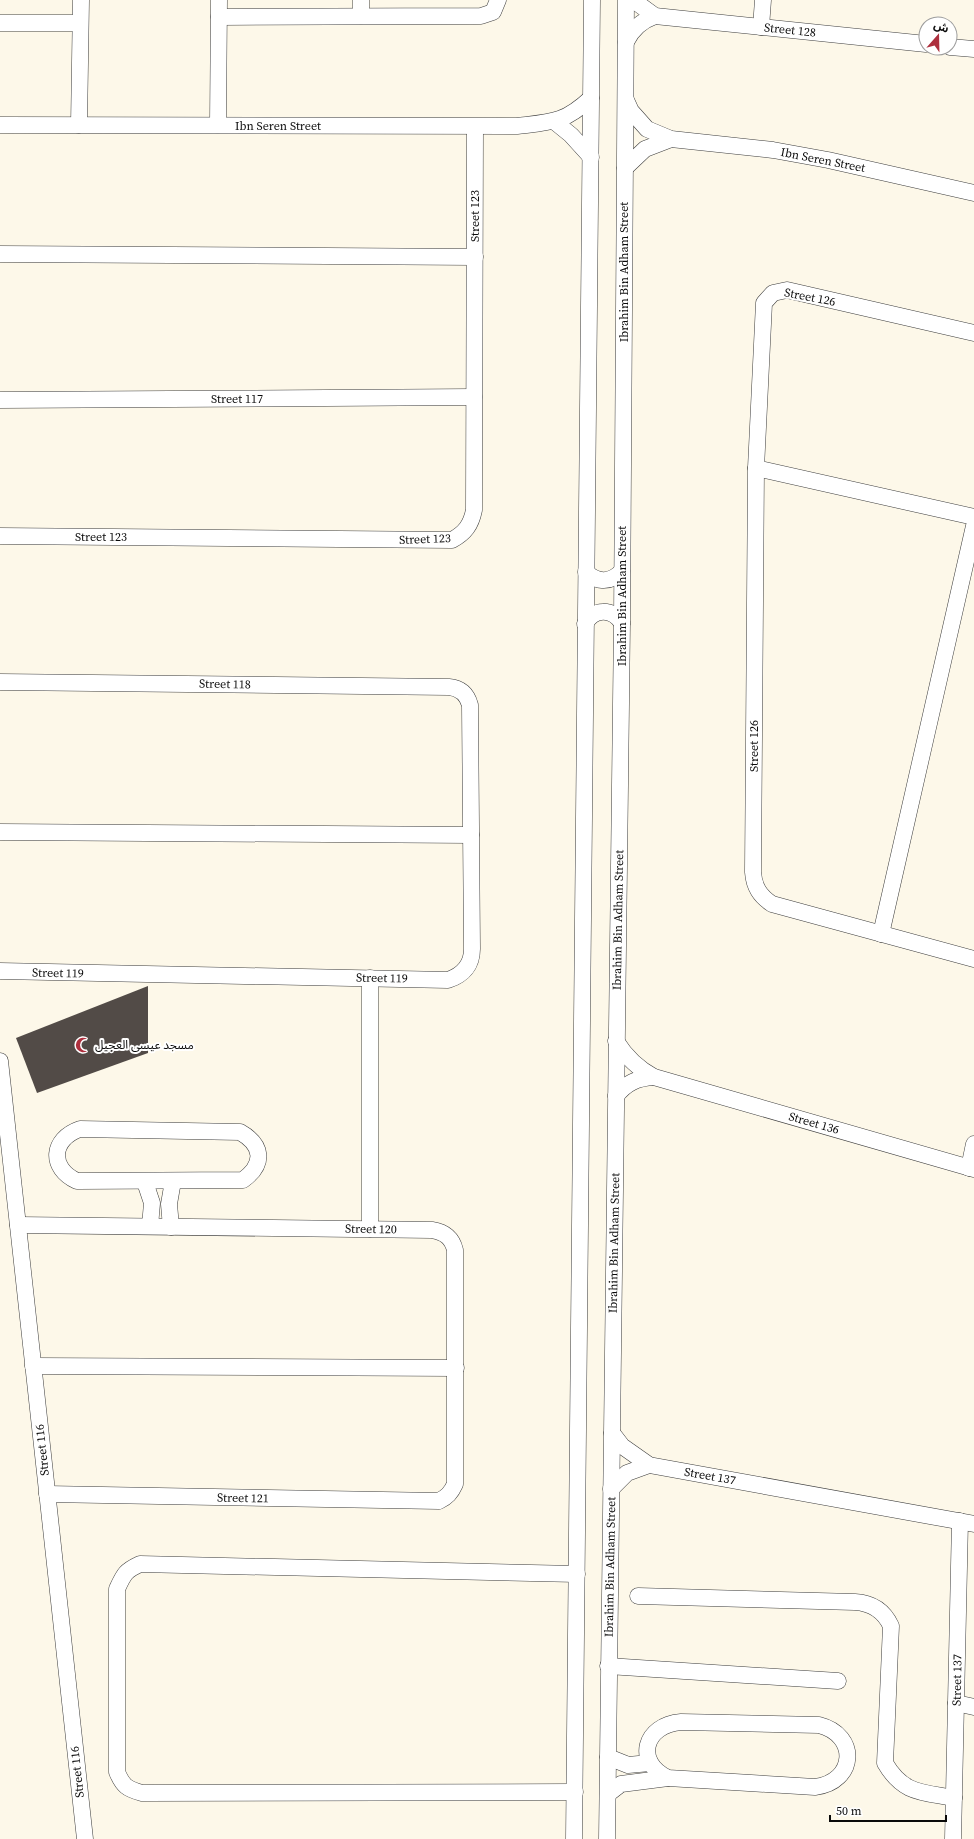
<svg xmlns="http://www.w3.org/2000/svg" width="974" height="1839" viewBox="0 0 974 1839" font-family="'Source Serif 4','Noto Sans Arabic',serif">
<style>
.building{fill:#524b47}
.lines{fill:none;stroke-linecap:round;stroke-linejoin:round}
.minor-casing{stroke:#3d3d3d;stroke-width:17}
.minor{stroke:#fff;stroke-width:16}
.labels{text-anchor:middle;stroke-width:4;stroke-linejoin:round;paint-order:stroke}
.street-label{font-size:12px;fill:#0a0a0a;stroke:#fff}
.poi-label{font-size:12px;fill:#0a0a0a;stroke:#fff;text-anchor:start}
</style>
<rect width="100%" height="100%" fill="#fdf8e9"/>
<polygon class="building" points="148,986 148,1053 37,1093 16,1038"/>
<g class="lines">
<g class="minor-casing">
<g id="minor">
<polyline points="633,0 655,16 926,44"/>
<polyline points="361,16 361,0"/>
<polyline points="219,17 481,16 493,12 498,0"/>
<polyline points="0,23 80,23"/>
<polyline points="761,27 763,0"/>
<path d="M626,42C632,29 641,21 655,16"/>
<polyline points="950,47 974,49"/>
<polyline points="626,100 631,111 647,129 671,139 773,150 828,160 974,193"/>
<polyline points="555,122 571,135 591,157"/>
<path d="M0,125L517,126C552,122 564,123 591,98"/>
<polyline points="79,125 81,0"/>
<polyline points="218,125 219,0"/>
<polyline points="625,168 645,149 671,139"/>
<polyline points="0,254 475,257"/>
<path d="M974,333L787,290L773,293L764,303L756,468L753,872C754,887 760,896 772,904L974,959"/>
<polyline points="0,400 474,397"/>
<polyline points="756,468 974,517"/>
<path d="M0,536L452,540C465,533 471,525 474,510L475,127"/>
<path d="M586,572C597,583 611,583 622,571"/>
<path d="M585,624C594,608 612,608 622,623"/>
<path d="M0,682L449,687C460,688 467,694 470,705L472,949C472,965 463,975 448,980L0,971"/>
<polyline points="0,832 471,835"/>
<polyline points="881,934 974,526"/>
<polyline points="370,978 370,1229"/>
<path d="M616,1041C626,1057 637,1068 654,1077L974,1169"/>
<polyline points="0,1061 85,1839"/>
<path d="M616,1096C626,1083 637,1078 654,1077"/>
<path d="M80,1129L240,1132C263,1145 265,1164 243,1180L77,1181C49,1168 51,1139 80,1129Z"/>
<polyline points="969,1168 974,1144"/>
<polyline points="145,1182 152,1203 150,1226"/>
<path d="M18,1225L432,1230C445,1232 452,1238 455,1250V1484C451,1493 447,1497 439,1501L47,1494"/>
<polyline points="171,1227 169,1204 173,1181"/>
<polyline points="33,1366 456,1368"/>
<polyline points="612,1433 622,1446 649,1465 974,1524"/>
<polyline points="611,1489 627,1473 649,1465"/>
<path d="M638,1596L855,1602C872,1603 884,1611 891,1626L885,1763C903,1794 922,1792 954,1798"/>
<polyline points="608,1666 838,1681"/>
<polyline points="956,1703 974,1707"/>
<path d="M681,1722L819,1725C859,1735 856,1782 815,1787L668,1778C634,1762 644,1725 681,1722Z"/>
<polyline points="608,1757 628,1765 650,1763"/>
<path d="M575,1792L142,1793C127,1789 123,1786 117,1772V1589C124,1574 125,1571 140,1564L577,1574"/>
<polyline points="608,1794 621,1784 668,1778"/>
<polyline points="574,1839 592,0"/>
<polyline points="607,1839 622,623 626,0"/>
<polyline points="953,1839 960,1521"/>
</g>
</g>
<use href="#minor" class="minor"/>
</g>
<defs>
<g id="mosque-bare" transform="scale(1.2)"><path d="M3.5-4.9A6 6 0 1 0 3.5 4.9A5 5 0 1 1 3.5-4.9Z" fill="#ad2f3d" stroke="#fff" stroke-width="2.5" paint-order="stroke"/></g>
</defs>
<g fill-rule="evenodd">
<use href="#mosque-bare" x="83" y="1045"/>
</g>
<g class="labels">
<g class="street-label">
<text transform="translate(790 30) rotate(6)" y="4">Street 128</text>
<text x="278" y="130">Ibn Seren Street</text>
<text transform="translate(823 160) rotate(11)" y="4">Ibn Seren Street</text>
<text transform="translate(475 216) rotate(-90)" y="4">Street 123</text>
<text transform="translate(624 272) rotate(-90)" y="4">Ibrahim Bin Adham Street</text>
<text transform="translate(810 297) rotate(11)" y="4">Street 126</text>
<text x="237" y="403">Street 117</text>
<text x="101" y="541">Street 123</text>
<text transform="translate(425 539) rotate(-2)" y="4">Street 123</text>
<text transform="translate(622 596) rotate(-90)" y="4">Ibrahim Bin Adham Street</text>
<text transform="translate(225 684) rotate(1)" y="4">Street 118</text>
<text transform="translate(754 746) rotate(-90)" y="4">Street 126</text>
<text transform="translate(618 920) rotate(-89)" y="4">Ibrahim Bin Adham Street</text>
<text transform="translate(58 973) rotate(1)" y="4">Street 119</text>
<text transform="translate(382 978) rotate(1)" y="4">Street 119</text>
<text transform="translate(814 1123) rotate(16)" y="4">Street 136</text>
<text transform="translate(371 1229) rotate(1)" y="4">Street 120</text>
<text transform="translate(614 1243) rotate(-89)" y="4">Ibrahim Bin Adham Street</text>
<text transform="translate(42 1450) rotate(-96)" y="4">Street 116</text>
<text transform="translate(710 1476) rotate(10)" y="4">Street 137</text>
<text transform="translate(243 1498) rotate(1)" y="4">Street 121</text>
<text transform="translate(610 1567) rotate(-89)" y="4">Ibrahim Bin Adham Street</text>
<text transform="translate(957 1680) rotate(-89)" y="4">Street 137</text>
<text transform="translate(77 1772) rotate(-96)" y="4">Street 116</text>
</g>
<g class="poi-label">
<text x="95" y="1049">مسجد عيسى العجيل</text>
</g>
</g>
<g transform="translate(938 36) rotate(20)"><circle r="19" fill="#ffffff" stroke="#9d9d9d"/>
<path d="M0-3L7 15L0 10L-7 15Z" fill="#ad2f3d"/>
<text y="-6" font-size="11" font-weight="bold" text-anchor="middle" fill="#0a0a0a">ش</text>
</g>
<path d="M830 1815v6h116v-6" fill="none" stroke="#0a0a0a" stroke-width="2"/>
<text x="836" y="1815" font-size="12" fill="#0a0a0a" stroke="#ffffff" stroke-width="3" paint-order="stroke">50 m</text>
</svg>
